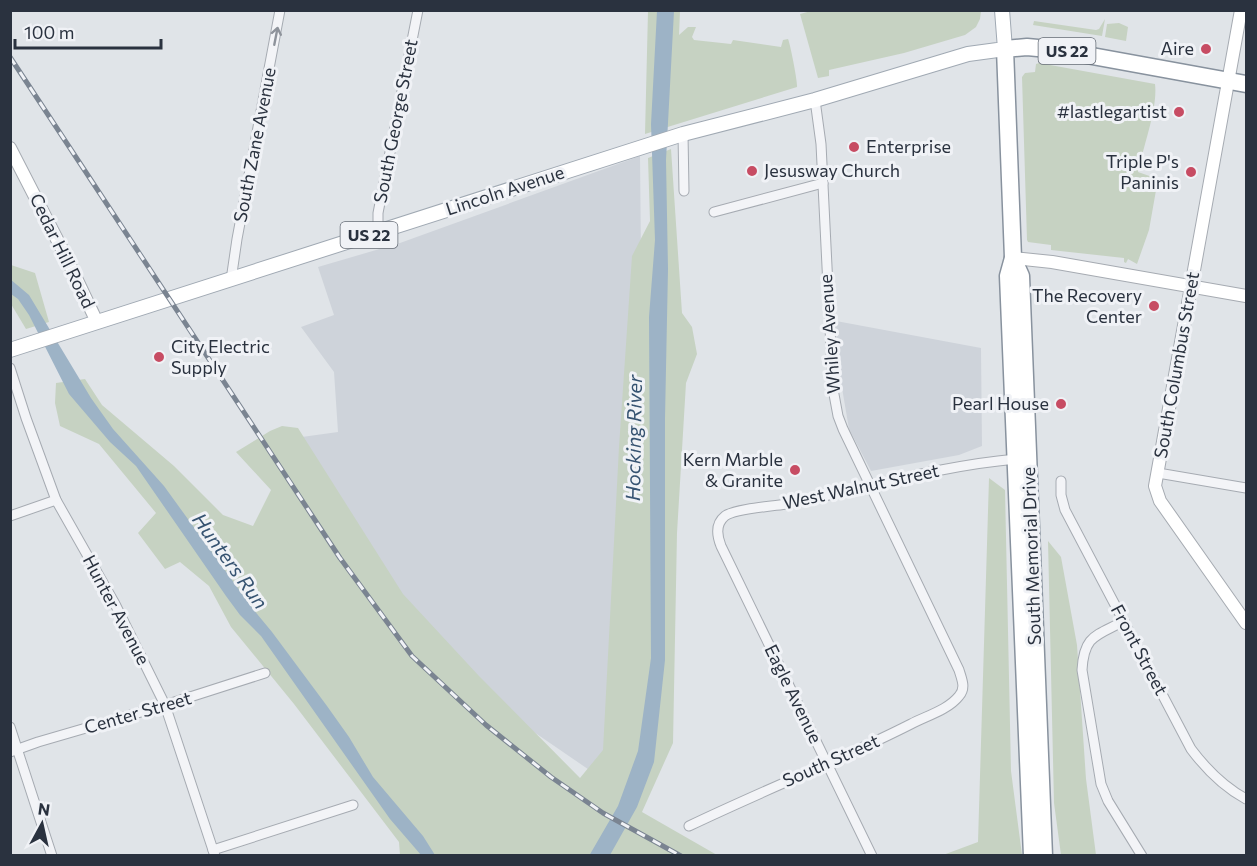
<svg xmlns="http://www.w3.org/2000/svg" width="1257" height="866" viewBox="0 0 1257 866" font-family="Commissioner,sans-serif">
<style>
.built{fill:#ced3da}
.green{fill:#c6d2c2}
.water{fill:#9db3c6}
.lines{fill:none;stroke-linecap:round;stroke-linejoin:round}
.street-casing{stroke:#a6abb2;stroke-width:11}
.secondary-casing{stroke:#a6abb2;stroke-width:14}
.primary-casing{stroke:#a0a9b3;stroke-width:16}
.highway-casing{stroke:#88929e;stroke-width:19}
.street{stroke:#f3f4f7;stroke-width:9}
.secondary{stroke:#fff;stroke-width:12}
.primary{stroke:#fff;stroke-width:14}
.highway{stroke:#fff;stroke-width:16}
.rail-casing{stroke:#7a8491;stroke-width:5}
.rail{stroke:#f0f2f6;stroke-width:3;stroke-dasharray:9;stroke-linecap:butt}
.oneway{stroke:#8e939b}
.poi-dot{fill:#c74c63;stroke:#f0f2f6;stroke-width:2}
.labels{text-anchor:middle;stroke-width:6;stroke-linejoin:round;paint-order:stroke}
.shield{fill:#f0f2f6;stroke:#656c76;stroke-width:1.5}
.shield-label{font-size:16px;font-weight:bold;fill:#2a323f}
.poi-label{font-size:18px;fill:#2a323f;stroke:#f0f2f6;text-anchor:end}
.street-label{font-size:18px;fill:#2a323f;stroke:#f0f2f6}
.water-label{font-size:20px;font-style:italic;fill:#365371;stroke:#f0f2f6}
</style>
<rect width="100%" height="100%" fill="#e0e4e8"/>
<g class="built">
<polygon points="640,156 645,674 620,791 506,713 427,645 280,440 338,432 334,372 301,327 334,315 318,267 400,243"/>
<polygon points="836,321 981,348 982,446 959,455 871,471 849,429 835,347"/>
</g>
<g class="green">
<path d="M648,11H680L679,35L688,27H696L692,37L694,40L731,44L733,40L781,47L783,40L788,39C790,43 798,83 797,87L645,134Z"/>
<polygon points="811,11 811,10 981,11 980,19 976,27 965,35 904,53 829,70 829,76 818,78 800,14"/>
<polygon points="1105,19 1102,36 1033,25 1034,21 1096,30 1099,29"/>
<polygon points="1119,23 1128,27 1126,41 1105,37 1107,24"/>
<path d="M1039,63L1155,84C1158,108 1143,147 1138,172L1158,179L1149,230L1137,264L1128,259L1126,263L1124,262V258L1051,250V245L1028,242L1027,240L1022,77L1025,73L1035,72L1036,64Z"/>
<polygon points="671,149 682,313 692,327 697,354 686,383 677,533 673,743 642,812 717,855 400,855 399,842 294,704 231,627 209,586 180,562 165,569 138,533 156,513 99,444 60,426 55,403 56,383 85,379 102,405 174,466 223,515 253,526 271,490 236,452 270,431 282,426 298,428 403,594 479,676 580,778 603,750 619,447 632,256 650,221 648,158"/>
<polygon points="11,265 35,273 49,322 26,329 11,304"/>
<polygon points="989,478 1005,490 1011,771 1022,855 943,855 978,842"/>
<polygon points="1048,541 1061,557 1077,645 1086,779 1096,855 1061,855 1054,803"/>
</g>
<g class="water">
<polygon points="657,11 674,11 666,160 668,269 665,418 665,660 654,762 637,807 610,855 589,856 618,806 638,751 651,658 649,317 655,240 651,124"/>
<polygon points="10,279 29,295 91,398 113,429 164,486 253,609 272,632 327,706 349,737 373,777 423,836 435,855 421,855 390,819 261,636 240,615 226,596 136,466 110,442 69,394 29,315 18,299 11,294"/>
</g>
<g class="lines">
<g class="street-casing">
<g id="street">
<polyline points="683,134 684,191"/>
<polyline points="714,212 823,183"/>
<polyline points="378,232 378,213 418,10"/>
<polyline points="231,280 237,239 280,10"/>
<polyline points="10,368 26,418 56,500 115,604 165,705 215,856"/>
<polyline points="1158,473 1246,488"/>
<path d="M1061,481V495L1065,510L1191,749C1206,769 1224,787 1246,799"/>
<polyline points="10,516 56,500"/>
<path d="M1124,621C1096,636 1084,635 1082,670L1101,784L1108,801L1142,856"/>
<polyline points="10,727 52,856"/>
<polyline points="10,752 38,742 165,705 265,673"/>
<path d="M689,826C762,791 838,761 911,724C926,716 948,710 959,696C966,688 962,680 959,670L843,429L838,416L833,389L821,144L815,100"/>
<polyline points="213,850 353,805"/>
<path d="M872,856L721,546C717,536 715,524 725,516C734,509 773,506 787,504C863,489 938,466 1016,459"/>
</g>
</g>
<g class="secondary-casing">
<g id="secondary">
<polyline points="1241,10 1155,486 1160,501 1246,623"/>
<polyline points="10,148 65,255 97,322"/>
<polyline points="1013,258 1052,262 1246,296"/>
</g>
</g>
<g class="primary-casing">
<polyline id="primary" points="10,350 683,134 815,100 968,54 1005,49 1002,10"/>
</g>
<g class="highway-casing">
<g id="highway">
<polyline points="1013,258 1021,276 1044,856"/>
<polyline points="1032,856 1008,276 1013,258 1005,49 1027,47 1059,50 1246,84"/>
</g>
</g>
<use href="#street" class="street"/>
<use href="#secondary" class="secondary"/>
<use href="#primary" class="primary"/>
<use href="#highway" class="highway"/>
<g class="rail-casing">
<polyline id="rail" points="10,57 340,558 412,656 486,725 551,777 603,813 681,856"/>
</g>
<use href="#rail" class="rail"/>
</g>
<defs><path id="oneway-shaft" d="M-6 0H5M1.5-3L5.5 0L1.5 3" fill="none" stroke-width="1.6" stroke-linecap="round" stroke-linejoin="round" transform="scale(1.5)"/></defs>
<use class="oneway" href="#oneway-shaft" transform="translate(276 36) rotate(-79)"/>
<g class="poi-dot">
<circle cx="1206" cy="49" r="6"/>
<circle cx="1179" cy="112" r="6"/>
<circle cx="854" cy="147" r="6"/>
<circle cx="752" cy="171" r="6"/>
<circle cx="1191" cy="172" r="6"/>
<circle cx="1154" cy="306" r="6"/>
<circle cx="159" cy="357" r="6"/>
<circle cx="1061" cy="404" r="6"/>
<circle cx="795" cy="470" r="6"/>
</g>
<g class="labels">
<g class="shield">
<rect x="1038.5" y="38" width="57" height="26" rx="4.5"/>
<rect x="340.5" y="222" width="57" height="26" rx="4.5"/>
</g>
<g class="shield-label">
<text x="1067" y="57">US 22</text>
<text x="369" y="241">US 22</text>
</g>
<g class="poi-label">
<text x="1194" y="55">Aire</text>
<text x="1167" y="118">#lastlegartist</text>
<text x="866" y="153" text-anchor="start">Enterprise</text>
<text x="1179" y="168">Triple P's<tspan x="1179" dy="21">Paninis</tspan></text>
<text x="764" y="177" text-anchor="start">Jesusway Church</text>
<text x="1142" y="302">The Recovery<tspan x="1142" dy="21">Center</tspan></text>
<text x="171" y="353" text-anchor="start">City Electric<tspan x="171" dy="21">Supply</tspan></text>
<text x="1049" y="410">Pearl House</text>
<text x="783" y="466">Kern Marble<tspan x="783" dy="21">&amp; Granite</tspan></text>
</g>
<g class="street-label">
<text transform="translate(396 121) rotate(-79)" y="6">South George Street</text>
<text transform="translate(255 145) rotate(-79)" y="6">South Zane Avenue</text>
<text transform="translate(505 191) rotate(-18)" y="6">Lincoln Avenue</text>
<text transform="translate(62 251) rotate(64)" y="6">Cedar Hill Road</text>
<text transform="translate(830 334) rotate(-94)" y="6">Whiley Avenue</text>
<text transform="translate(1177 365) rotate(-80)" y="6">South Columbus Street</text>
<text transform="translate(861 487) rotate(-12)" y="6">West Walnut Street</text>
<text transform="translate(1032 556) rotate(-92)" y="6">South Memorial Drive</text>
<text transform="translate(116 610) rotate(62)" y="6">Hunter Avenue</text>
<text transform="translate(1139 650) rotate(62)" y="6">Front Street</text>
<text transform="translate(793 694) rotate(64)" y="6">Eagle Avenue</text>
<text transform="translate(138 713) rotate(-16)" y="6">Center Street</text>
<text transform="translate(831 761) rotate(-24)" y="6">South Street</text>
</g>
<g class="water-label">
<text transform="translate(634 438) rotate(-89)" y="7">Hocking River</text>
<text transform="translate(230 561) rotate(54)" y="7">Hunters Run</text>
</g>
</g>
<rect width="1257" height="866" fill="none" stroke="#2a323f" stroke-width="24"/>
<g transform="translate(42 824) rotate(8)" stroke="#f0f2f6" stroke-width="4.5" paint-order="stroke">
<path d="M0-4.5L10 22L0 15L-10 22Z" fill="#2a323f"/>
<text y="-9" font-size="16" font-weight="bold" text-anchor="middle" fill="#2a323f">N</text>
</g>
<path d="M15 39v9h146v-9" fill="none" stroke="#2a323f" stroke-width="3"/>
<text x="24" y="39" font-size="18" fill="#2a323f" stroke="#f0f2f6" stroke-width="4.5" paint-order="stroke">100 m</text>
</svg>
